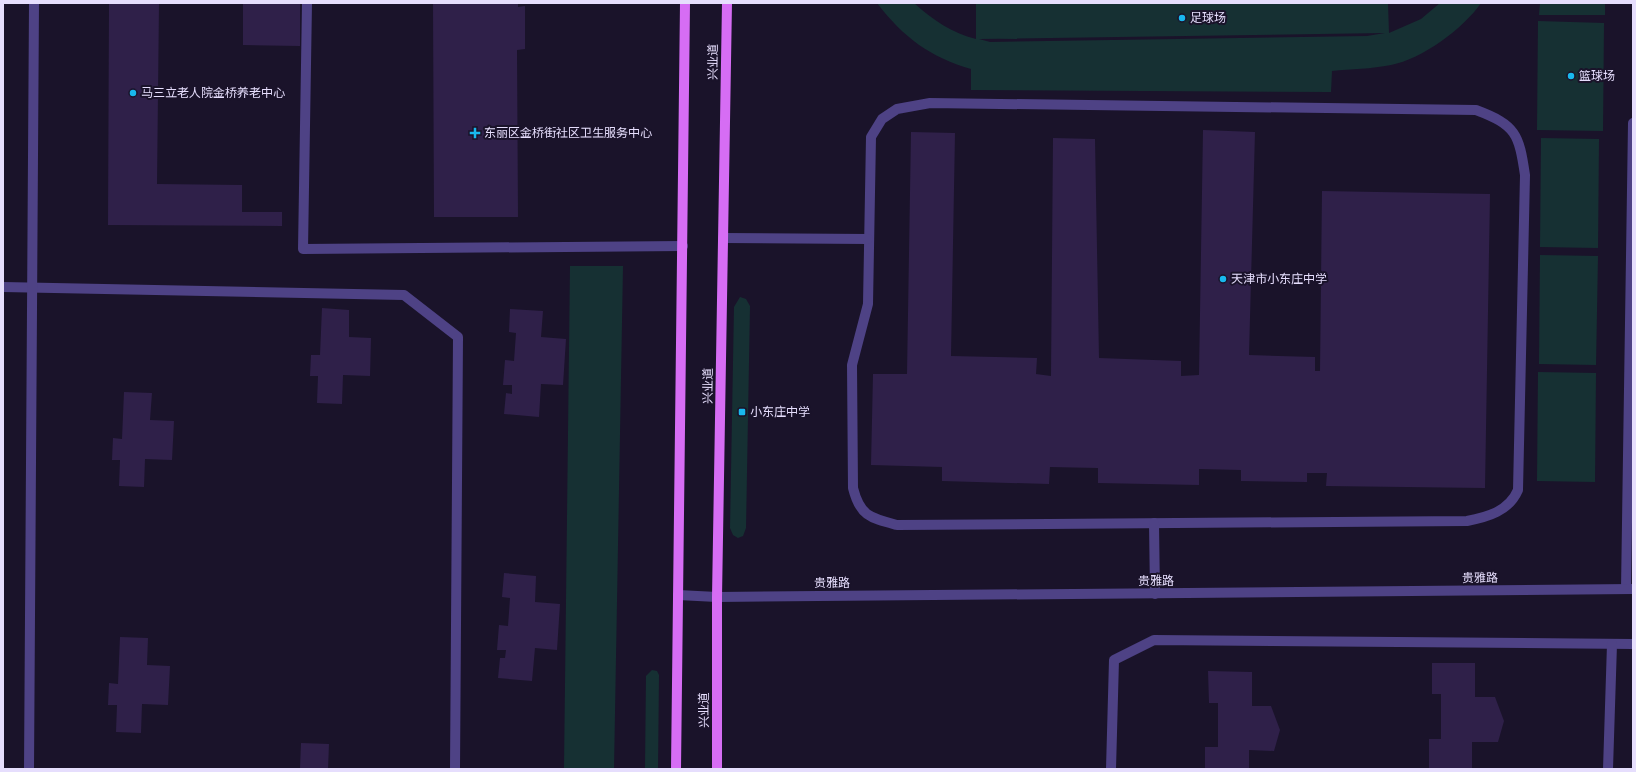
<svg xmlns="http://www.w3.org/2000/svg" width="1636" height="772" viewBox="0 0 1636 772" font-family="'Archivo Narrow','Noto Sans SC',sans-serif">
<style>
.green{fill:#163033;fill-rule:evenodd}
.building{fill:#2f2049}
.lines{fill:none;stroke-linecap:round;stroke-linejoin:round}
.minor{stroke:#4e4285;stroke-width:10}
.major{stroke:#d66df4;stroke-width:10}
.poi-dot{fill:#19b8ee;stroke:#1a132a;stroke-width:1.5}
.labels{text-anchor:middle;stroke-width:4;stroke-linejoin:round;paint-order:stroke}
.poi-label{font-size:12px;fill:#e6defd;stroke:#1a132a;text-anchor:start}
.street-label{font-size:12px;fill:#e6defd;stroke:#1a132a}
</style>
<rect width="100%" height="100%" fill="#1a132a"/>
<g class="green">
<path d="M877,3H914C933,20 952,33 976,39V3H1388L1389,33L1421,19L1440,3H1481C1463,29 1422,59 1391,65C1371,69 1351,69 1332,71L1331,92L971,90V69C930,57 904,38 877,3ZM1385,33L1367,36L990,42L979,39Z"/>
<polygon points="1540,3 1605,3 1605,15 1539,15"/>
<polygon points="1538,21 1604,23 1603,131 1537,130"/>
<polygon points="1541,138 1599,139 1598,248 1540,247"/>
<polygon points="1540,255 1598,256 1596,365 1539,364"/>
<polygon points="570,266 623,266 614,769 564,769"/>
<polygon points="740,297 746,299 750,306 746,528 743,536 738,538 733,535 730,528 734,307"/>
<polygon points="1538,372 1596,373 1595,482 1537,481"/>
<polygon points="652,670 657,671 659,675 658,769 645,769 646,676"/>
</g>
<g class="building">
<polygon points="109,3 159,3 157,184 242,185 242,212 282,212 282,226 108,225"/>
<polygon points="243,3 300,3 300,46 243,45"/>
<polygon points="433,3 518,3 518,7 525,6 525,49 517,50 518,217 434,217"/>
<polygon points="1203,130 1255,132 1249,355 1315,357 1315,371 1320,371 1322,191 1490,194 1485,488 1326,486 1327,473 1307,473 1307,482 1241,481 1241,470 1199,469 1199,485 1098,483 1098,468 1050,467 1049,484 942,481 942,467 871,465 873,374 907,374 911,132 955,133 951,356 1037,358 1036,374 1051,376 1053,138 1095,139 1099,358 1181,361 1181,376 1199,375"/>
<polygon points="322,308 349,310 349,337 371,338 370,376 343,375 342,404 317,403 318,376 310,376 311,355 320,355"/>
<polygon points="510,309 543,311 541,337 566,339 563,385 541,384 539,417 504,414 506,393 512,394 512,385 503,385 505,360 514,361 516,333 509,332"/>
<polygon points="124,392 152,393 150,420 174,421 172,460 145,459 144,487 119,486 120,460 112,460 113,438 122,439"/>
<polygon points="504,573 536,576 535,602 560,604 557,650 535,648 532,681 498,678 500,658 505,658 506,650 497,650 499,625 508,626 510,598 502,597"/>
<polygon points="120,637 148,638 147,665 170,666 168,705 142,704 141,733 116,732 117,705 108,705 109,683 118,684"/>
<polygon points="1432,663 1475,663 1475,697 1495,697 1504,721 1498,742 1472,742 1472,769 1429,769 1429,739 1441,739 1441,694 1432,694"/>
<polygon points="1208,671 1252,672 1252,706 1271,706 1280,730 1274,751 1249,750 1249,769 1205,769 1205,747 1218,747 1218,703 1209,703"/>
<polygon points="301,743 329,744 328,769 300,769"/>
</g>
<g class="lines">
<g class="minor">
<polyline points="307,3 303,249 683,246"/>
<path d="M930,103L1476,110C1516,125 1519,134 1525,175L1518,490C1509,511 1488,517 1467,521L897,525C870,518 860,516 853,488L852,365L868,304L871,137L882,119L897,109Z"/>
<polyline points="723,238 868,239"/>
<polyline points="3,287 404,295 458,337 455,769"/>
<polyline points="1154,523 1155,594"/>
<polyline points="1626,589 1633,123"/>
<polyline points="678,595 717,597 1633,589"/>
<polyline points="29,769 34,3"/>
<polyline points="1111,769 1114,660 1154,640 1633,644"/>
<polyline points="1608,769 1612,644"/>
</g>
<g class="major">
<polyline points="676,769 685,3"/>
<polyline points="717,769 717,597 727,3"/>
</g>
</g>
<g class="poi-dot">
<circle cx="1182" cy="18" r="4"/>
<circle cx="1571" cy="76" r="4"/>
<circle cx="133" cy="93" r="4"/>
<path d="M473 127h4v4h4v4h-4v4h-4v-4h-4v-4h4z"/>
<circle cx="1223" cy="279" r="4"/>
<rect x="738" y="408" width="8" height="8" rx="2"/>
</g>
<g class="labels">
<g class="poi-label">
<text x="1190" y="22">足球场</text>
<text x="1579" y="80">篮球场</text>
<text x="141" y="97">马三立老人院金桥养老中心</text>
<text x="484" y="137">东丽区金桥街社区卫生服务中心</text>
<text x="1231" y="283">天津市小东庄中学</text>
<text x="750" y="416">小东庄中学</text>
</g>
<g class="street-label">
<text transform="translate(713 62) rotate(-89)" y="4">兴业道</text>
<text transform="translate(708 386) rotate(-89)" y="4">兴业道</text>
<text transform="translate(1480 578) rotate(-1)" y="4">贵雅路</text>
<text x="1156" y="585">贵雅路</text>
<text x="832" y="587">贵雅路</text>
<text transform="translate(704 710) rotate(-90)" y="4">兴业道</text>
</g>
</g>
<rect width="1636" height="772" fill="none" stroke="#e6defd" stroke-width="8"/>
</svg>
